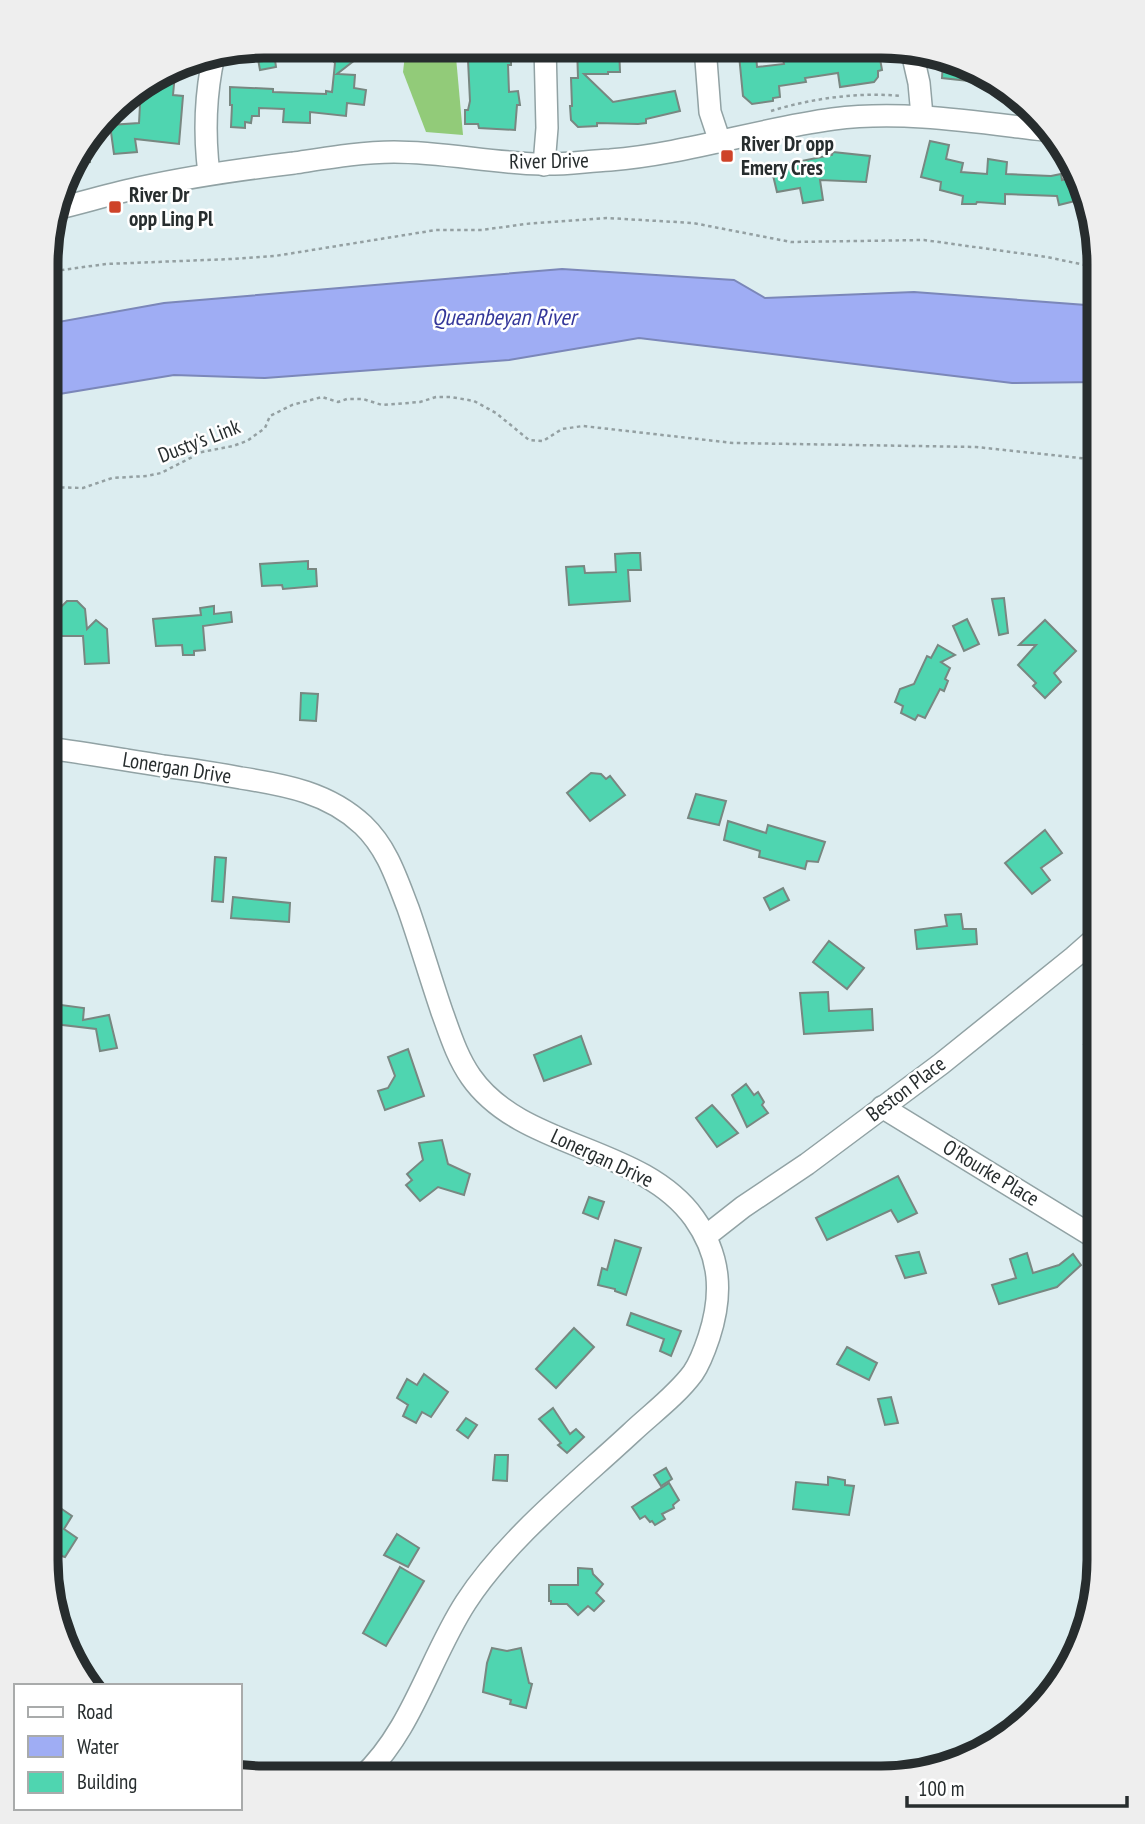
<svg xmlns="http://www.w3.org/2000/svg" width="1145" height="1824" viewBox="0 0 1145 1824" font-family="'PT Sans Narrow',sans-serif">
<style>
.green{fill:#92cb79}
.water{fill:#9fadf4;stroke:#7b87b9;stroke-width:2}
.building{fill:#4fd5b0;stroke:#788781;stroke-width:2}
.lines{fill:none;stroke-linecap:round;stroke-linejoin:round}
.minor-casing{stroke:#91a2a4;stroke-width:24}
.path{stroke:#94a0a2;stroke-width:2.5;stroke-dasharray:3.5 3.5;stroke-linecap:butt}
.minor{stroke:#fff;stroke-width:21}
.poi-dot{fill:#ce4329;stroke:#fff;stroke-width:2.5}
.labels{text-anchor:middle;stroke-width:5;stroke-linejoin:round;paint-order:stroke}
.poi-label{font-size:21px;font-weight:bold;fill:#272d2e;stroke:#fff;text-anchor:start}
.street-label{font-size:21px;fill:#272d2e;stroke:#fff}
.water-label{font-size:23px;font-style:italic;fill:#34379a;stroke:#fff}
.rim{fill:none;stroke:#272d2e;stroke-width:9}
</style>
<rect width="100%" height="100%" fill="#dcedf0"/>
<polygon class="green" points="406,46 455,46 463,135 426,132 403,72"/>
<polygon class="water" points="562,269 734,280 765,298 914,292 1099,306 1099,382 1012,383 639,338 509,360 265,378 174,375 47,396 47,324 164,303"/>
<g class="building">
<polygon points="264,46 273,46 276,67 260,70 258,59 255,59 253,48"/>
<polygon points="333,46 373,46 337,74 355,75 354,88 366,90 364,105 347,103 346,116 310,112 310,123 283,122 284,109 259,108 259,116 252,116 251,123 245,122 245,128 231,127 232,105 230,105 230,87 273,89 273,92 326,94 326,91 332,92 335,63 325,52"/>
<polygon points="577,46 619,47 620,72 608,72 608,74 584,74 613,102 675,91 680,111 646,119 646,123 638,124 597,123 597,126 578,127 571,120 570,106 572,106 571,78 578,78"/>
<polygon points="797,47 799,47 799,50 832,47 834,60 859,56 857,47 878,47 882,70 878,71 878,77 874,82 840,87 838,73 805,78 806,82 779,86 780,97 773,98 773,101 752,104 743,96 739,55 756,54 757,67 784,64 781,50"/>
<polygon points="481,49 511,49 511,65 508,65 509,92 518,91 520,105 517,105 515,130 479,128 478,124 465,124 465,110 468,110 470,101 468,60 482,60"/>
<polygon points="943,61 988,80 987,83 942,78"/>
<polygon points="163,73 175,74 173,95 183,96 179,144 135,139 137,152 114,154 110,125 139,123 141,87"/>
<polygon points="930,141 949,145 946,159 963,163 961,172 987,174 988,159 1007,162 1006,174 1051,176 1061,174 1062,180 1079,176 1083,181 1087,198 1059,205 1057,196 1005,194 1005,204 977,202 976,204 962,204 963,196 940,190 941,182 921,177"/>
<polygon points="88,142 90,162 70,164 78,153"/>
<polygon points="833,152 870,156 866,182 820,180 823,200 803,203 800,188 777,192 771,167 832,155"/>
<polygon points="632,553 640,553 641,570 628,570 630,601 569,605 566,567 584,566 585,573 616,572 615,554"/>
<polygon points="308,561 308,569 316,569 317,586 283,589 282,585 262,586 260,564"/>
<polygon points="1004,598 1008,633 999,635 992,599"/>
<polygon points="67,601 77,601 85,609 87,629 96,620 107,629 109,663 85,664 83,636 51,636 47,632 47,610 59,609"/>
<polygon points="214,606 214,614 231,612 232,622 203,626 205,650 194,651 194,655 183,655 182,645 156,646 153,619 201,615 200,608"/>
<polygon points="967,619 979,644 964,651 953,626"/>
<polygon points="1045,620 1076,651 1054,673 1061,682 1045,698 1033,686 1036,683 1018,665 1036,645 1019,645"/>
<polygon points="938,645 955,655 941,662 950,668 945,679 948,681 944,691 940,689 925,718 918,715 915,720 901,713 903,706 895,702 900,689 914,684 927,656 931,658"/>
<polygon points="301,693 318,694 316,721 300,720"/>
<polygon points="591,773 601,774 606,779 610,776 625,795 590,821 567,793"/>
<polygon points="696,794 726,801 719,825 688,818"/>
<polygon points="728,821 766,833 768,825 825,842 818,862 807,861 805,869 759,857 760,851 724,840"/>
<polygon points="1045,830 1062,853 1041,868 1050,880 1032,894 1005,863"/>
<polygon points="215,857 226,858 223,902 212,901"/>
<polygon points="783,888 789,900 770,910 764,898"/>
<polygon points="233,897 290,903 289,922 231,918"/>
<polygon points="961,914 963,929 976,929 977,944 917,949 915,930 947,926 945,915"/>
<polygon points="829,941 864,968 847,989 813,962"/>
<polygon points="828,992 829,1011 872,1009 873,1030 804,1034 800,993"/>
<polygon points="46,1003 84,1008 83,1020 109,1015 117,1048 100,1051 96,1029 46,1023"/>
<polygon points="1099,1018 1099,1052 1084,1044"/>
<polygon points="581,1036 591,1064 544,1081 534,1055"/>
<polygon points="408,1049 424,1096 385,1110 378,1091 388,1088 395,1076 388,1057"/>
<polygon points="746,1084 754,1095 758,1092 764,1102 762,1105 768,1113 747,1127 732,1095"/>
<polygon points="712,1105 738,1133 717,1147 696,1118"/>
<polygon points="442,1140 448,1164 470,1174 464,1195 438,1187 420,1201 406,1185 412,1180 407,1174 423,1160 419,1143"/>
<polygon points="898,1176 917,1213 898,1222 891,1210 827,1240 816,1218"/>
<polygon points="589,1197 604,1202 598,1219 583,1213"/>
<polygon points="615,1240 641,1248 626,1295 615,1291 615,1289 598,1285 602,1268 607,1270"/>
<polygon points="919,1252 926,1273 905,1278 896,1256"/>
<polygon points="1027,1253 1033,1273 1059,1265 1073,1254 1081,1265 1057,1287 999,1304 992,1285 1016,1278 1010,1259"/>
<polygon points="631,1313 681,1331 671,1356 660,1351 664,1339 627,1325"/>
<polygon points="574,1328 594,1347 556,1388 536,1369"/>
<polygon points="847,1347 877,1363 869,1380 837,1364"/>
<polygon points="424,1374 448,1392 431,1417 422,1412 416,1423 403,1416 408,1405 397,1398 407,1379 417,1385"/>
<polygon points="891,1397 898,1423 885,1425 878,1399"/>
<polygon points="553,1408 570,1434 576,1429 584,1437 567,1453 558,1445 561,1443 539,1419"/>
<polygon points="466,1418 477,1425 468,1438 457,1430"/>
<polygon points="495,1455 508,1455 507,1481 493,1480"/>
<polygon points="666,1468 672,1479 661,1486 654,1475"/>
<polygon points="828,1477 845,1480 845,1485 854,1486 849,1515 793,1509 796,1482 828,1485"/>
<polygon points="669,1483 679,1500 673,1505 674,1508 662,1514 665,1519 655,1525 652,1521 650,1522 645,1516 640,1519 632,1507"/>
<polygon points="50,1501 72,1516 64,1529 77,1538 65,1557 55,1554 53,1556 46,1551 46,1508"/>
<polygon points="397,1534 419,1548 408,1567 384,1555"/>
<polygon points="400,1567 424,1581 386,1646 363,1633"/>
<polygon points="578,1568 592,1569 593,1574 603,1584 596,1593 604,1601 594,1611 588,1606 578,1615 567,1604 551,1604 551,1601 549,1601 549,1585 578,1585"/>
<polygon points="492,1648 507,1651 521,1648 529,1683 532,1684 526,1708 510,1704 511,1700 483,1692 487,1663"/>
</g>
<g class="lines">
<g class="minor-casing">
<g id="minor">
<polyline points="705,47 710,112 720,142"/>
<polyline points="911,48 919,83 922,116"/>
<polyline points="544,165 547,128 545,46"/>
<path d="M209,174C204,134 205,95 214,55"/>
<path d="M55,209C85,202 113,193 143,187C193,176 243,169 294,163C327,158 361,152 394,152C444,152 492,163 541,164C564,165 587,161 610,160C686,154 758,129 833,119C903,110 975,122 1044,130"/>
<path d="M47,748C86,753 124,760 163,766C189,769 215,773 241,778C286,785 329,793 363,825C387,848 396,877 408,908C420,942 430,977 442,1012C450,1034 457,1057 471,1077C522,1150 642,1145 694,1218C721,1256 723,1294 709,1337C705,1349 700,1363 693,1373C676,1396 651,1414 631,1433C576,1484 507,1539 466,1602C430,1657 412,1731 362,1777"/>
<polyline points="882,1107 1099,1240"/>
<polyline points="706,1236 743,1207 807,1164 941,1064 1074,957 1099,935"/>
</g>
</g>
<g class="path">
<path d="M771,111C813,98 859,92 902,96"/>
<polyline points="47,272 106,264 231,259 275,256 436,230 482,230 525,224 607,218 693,223 791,242 924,240 1047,257 1099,268"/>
<polyline points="47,487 83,488 112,478 147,476 161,473 202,452 233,446 247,441 265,428 270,416 292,405 322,397 338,402 347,399 363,399 382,405 420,402 436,397 451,397 474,401 496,413 529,440 543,441 562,429 583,426 733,443 976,447 1099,460"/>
</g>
<use href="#minor" class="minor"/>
</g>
<g class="poi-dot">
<rect x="720" y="149" width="14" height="14" rx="3.5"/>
<rect x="108" y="200" width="14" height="14" rx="3.5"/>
</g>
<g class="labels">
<g class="poi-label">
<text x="741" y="151">River Dr opp<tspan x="741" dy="24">Emery Cres</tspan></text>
<text x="129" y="202">River Dr<tspan x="129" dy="24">opp Ling Pl</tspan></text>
</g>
<g class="street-label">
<text transform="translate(549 161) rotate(-1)" y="7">River Drive</text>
<text transform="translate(199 441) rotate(-21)" y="7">Dusty's Link</text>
<text transform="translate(177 768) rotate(9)" y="7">Lonergan Drive</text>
<text transform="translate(906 1089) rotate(-37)" y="7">Beston Place</text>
<text transform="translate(602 1158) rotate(25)" y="7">Lonergan Drive</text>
<text transform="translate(991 1173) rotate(31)" y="7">O'Rourke Place</text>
</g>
<g class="water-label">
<text x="504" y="325">Queanbeyan River</text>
</g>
</g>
<path d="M0 0H1145V1824H0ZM264 58H881A206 206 0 0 1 1087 264V1560A206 206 0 0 1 881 1766H264A206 206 0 0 1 58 1560V264A206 206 0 0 1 264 58Z" fill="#eee" fill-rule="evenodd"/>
<path class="rim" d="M264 58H881A206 206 0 0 1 1087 264V1560A206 206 0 0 1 881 1766H264A206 206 0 0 1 58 1560V264A206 206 0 0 1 264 58Z"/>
<rect x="14" y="1684" width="228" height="126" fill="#ffffff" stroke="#a9abab" stroke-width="2"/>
<rect x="28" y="1707" width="35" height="10" fill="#ffffff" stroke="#a9abab" stroke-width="2"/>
<text x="77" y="1719" font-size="21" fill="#272d2e">Road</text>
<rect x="28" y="1736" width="35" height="21" fill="#9fadf4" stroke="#a9abab" stroke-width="2"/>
<text x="77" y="1754" font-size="21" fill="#272d2e">Water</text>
<rect x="28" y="1772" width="35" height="21" fill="#4fd5b0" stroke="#a9abab" stroke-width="2"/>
<text x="77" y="1789" font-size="21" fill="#272d2e">Building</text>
<path d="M907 1796v10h220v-10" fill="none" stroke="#272d2e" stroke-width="3.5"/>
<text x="918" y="1796" font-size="21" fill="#272d2e" stroke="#ffffff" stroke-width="5" paint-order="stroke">100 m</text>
</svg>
